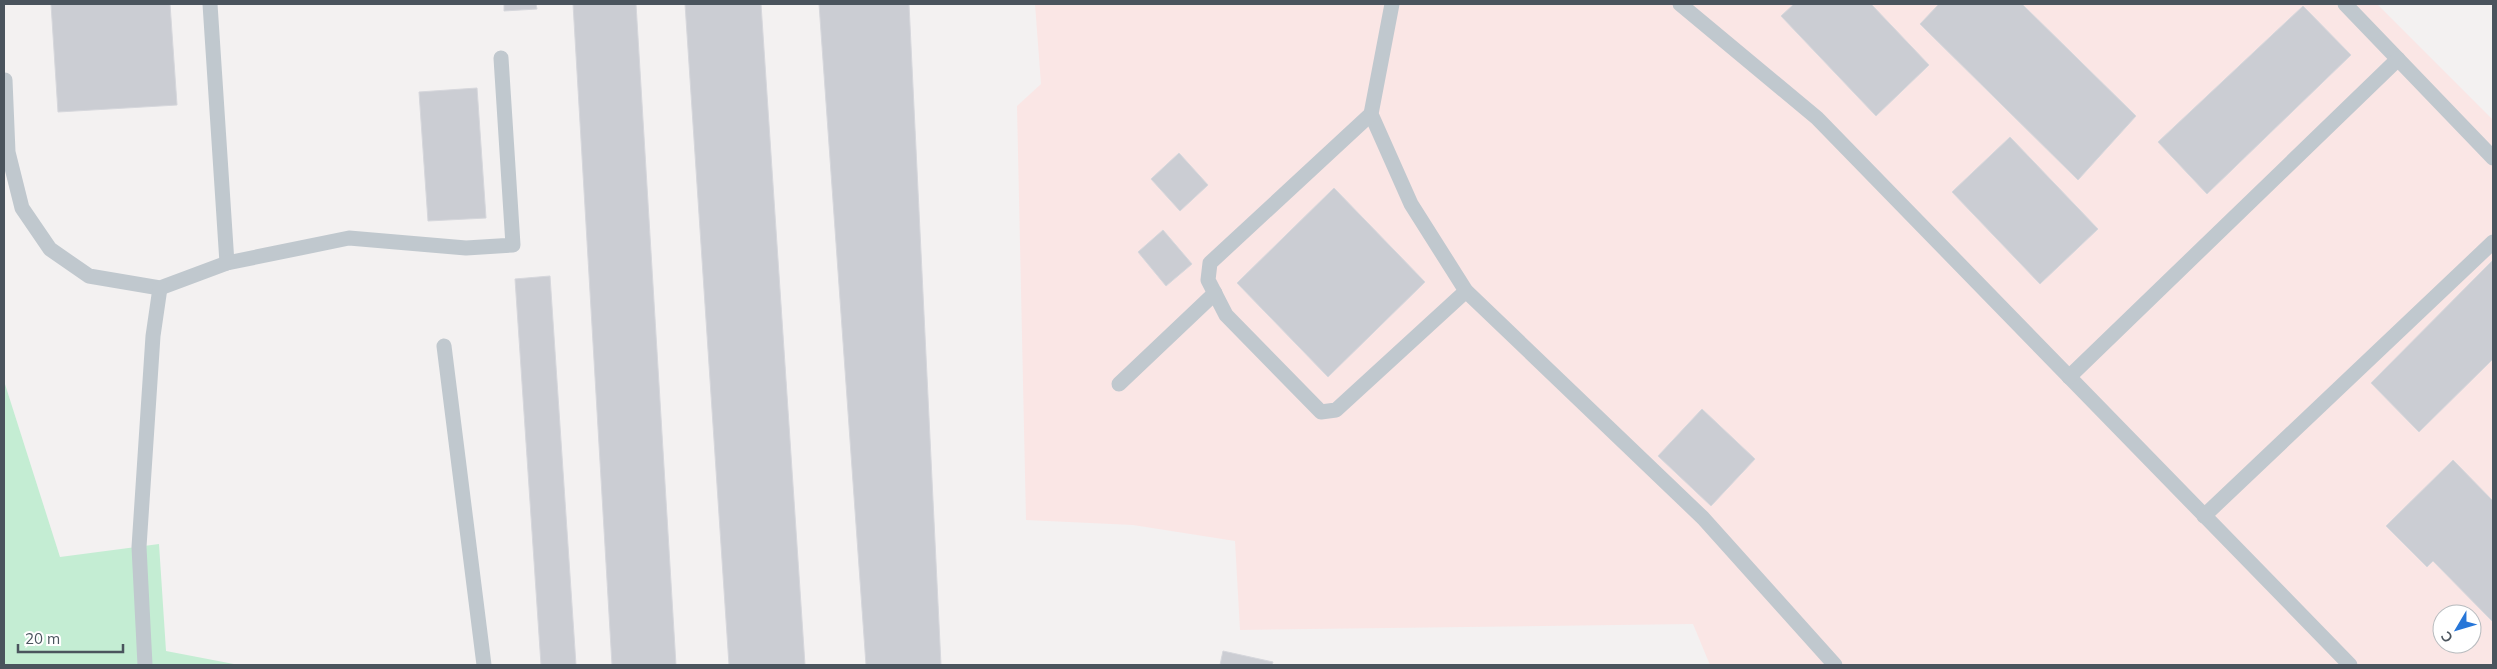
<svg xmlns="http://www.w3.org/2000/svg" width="2497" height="669" viewBox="0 0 2497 669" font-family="Mulish,sans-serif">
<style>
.medical{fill:#fae6e5;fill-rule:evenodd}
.green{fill:#c4edd3}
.building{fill:#cbcdd3;stroke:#d6d7dc}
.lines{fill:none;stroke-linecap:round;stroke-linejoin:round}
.lane{stroke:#c0c8ce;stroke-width:15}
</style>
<rect width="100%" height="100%" fill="#f3f1f1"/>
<path class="medical" d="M1035,4H2377L2493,120V665H1710L1693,624L1240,630L1235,541L1133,525L1026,520L1017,106L1041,84ZM2442,614H2472V644H2442Z"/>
<polygon class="green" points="4,381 60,557 159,544 166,651 239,665 4,665"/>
<g class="building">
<polygon points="51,4 170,4 177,105 58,112"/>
<polygon points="504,4 536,4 537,9 504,11"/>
<polygon points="573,4 636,4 676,665 612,665"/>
<polygon points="685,4 761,4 805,665 729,665"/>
<polygon points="819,4 909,4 941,665 866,665"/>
<polygon points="1794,4 1871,4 1929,65 1876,116 1781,16"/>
<polygon points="1939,4 2022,4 2136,116 2078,180 1920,24"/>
<polygon points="2303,6 2351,55 2207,194 2158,142"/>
<polygon points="477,88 486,218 428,221 419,92"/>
<polygon points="2010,137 2098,229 2040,284 1952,192"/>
<polygon points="1179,153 1208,185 1180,211 1151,179"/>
<polygon points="1334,188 1425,282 1328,377 1237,283"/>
<polygon points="1163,230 1192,264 1166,286 1138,252"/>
<polygon points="2493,260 2493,359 2419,432 2371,383"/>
<polygon points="550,276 576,665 541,665 515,279"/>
<polygon points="1702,409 1755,459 1711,506 1658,456"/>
<polygon points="2453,460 2493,501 2493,622 2433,561 2427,567 2386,526"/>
<polygon points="1223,651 1273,662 1272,665 1220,665"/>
</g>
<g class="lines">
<g class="lane">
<polyline points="210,4 227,263"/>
<polyline points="1392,4 1371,114 1411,204 1466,291 1703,518 1835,665"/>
<polyline points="1680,4 1817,118 2350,665"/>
<polyline points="2345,4 2493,158"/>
<polyline points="5,80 8,152 22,208 50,249 89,276 160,288 227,263 349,238 466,248 513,245 501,58"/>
<polyline points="1371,114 1210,263 1208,280 1226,315 1321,412 1336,410 1466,291"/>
<polyline points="444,346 484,665"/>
<polyline points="2069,377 2398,59"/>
<polyline points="1119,384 1215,293"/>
<polyline points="2204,516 2493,242"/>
<polyline points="145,665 139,547 153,336 160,288"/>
</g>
</g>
<rect width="2497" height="669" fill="none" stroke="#4a545d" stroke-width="10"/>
<g transform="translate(2457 629) rotate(232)"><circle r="24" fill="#ffffff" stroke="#b7bbbe"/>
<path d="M0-4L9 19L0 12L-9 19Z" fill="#2776d8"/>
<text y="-8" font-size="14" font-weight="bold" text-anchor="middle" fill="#4a545d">С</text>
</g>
<path d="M18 644v8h105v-8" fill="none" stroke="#4a545d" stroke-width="2.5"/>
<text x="25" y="644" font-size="15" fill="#4a545d" stroke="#ffffff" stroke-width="4" paint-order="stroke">20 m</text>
</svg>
